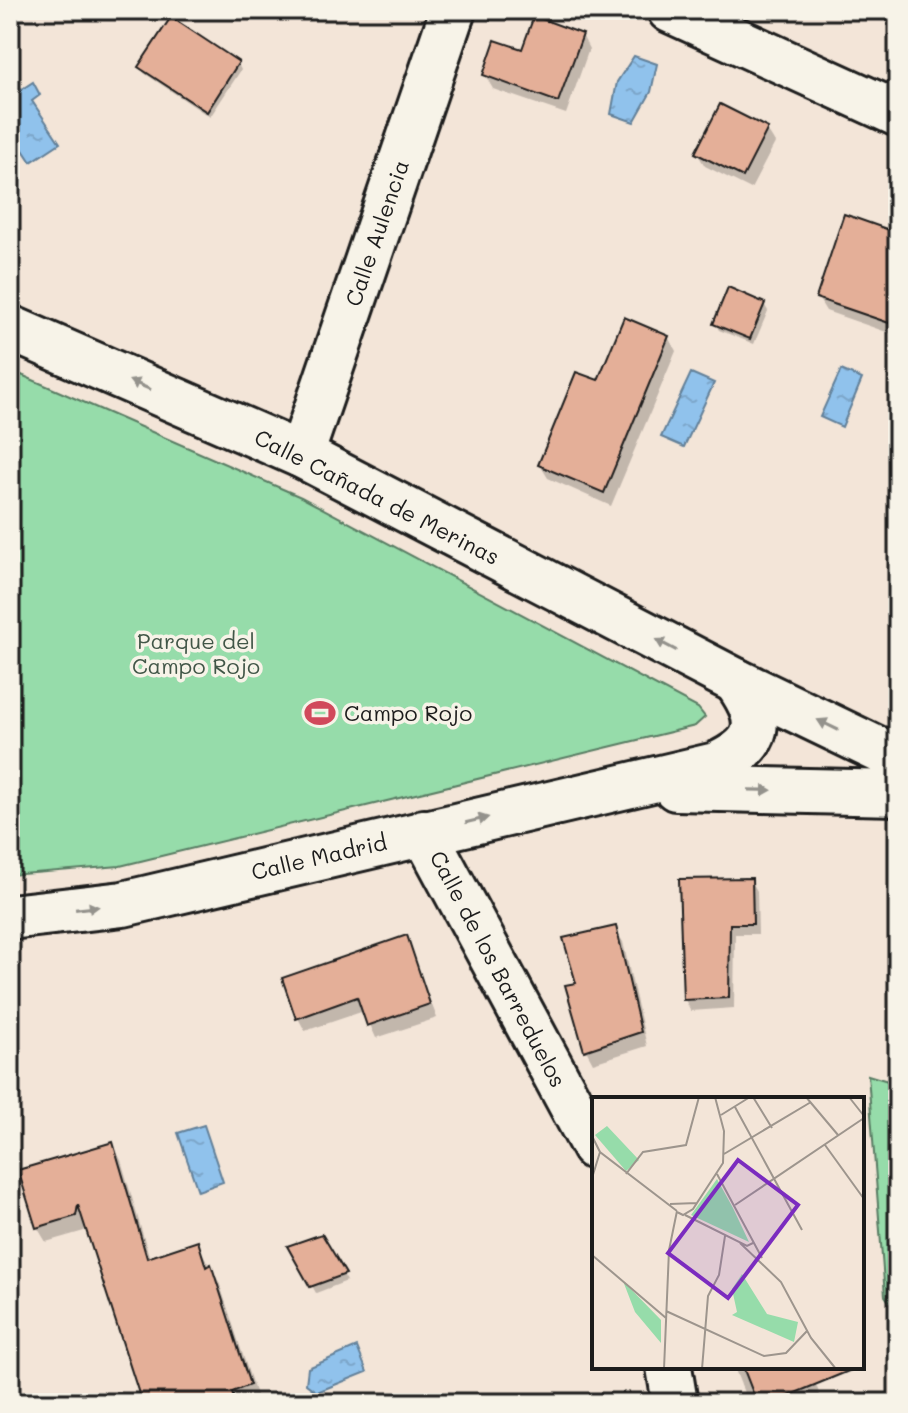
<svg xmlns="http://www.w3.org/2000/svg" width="908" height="1413" viewBox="0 0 908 1413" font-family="Mali,sans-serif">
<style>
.green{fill:#96dcaa;stroke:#597c63;stroke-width:2}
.water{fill:url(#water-ripples);stroke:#628099;stroke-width:2}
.shadow{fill:#0003}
.building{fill:#e4af98;stroke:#1c1c1c;stroke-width:2}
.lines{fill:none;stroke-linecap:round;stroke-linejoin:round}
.minor-casing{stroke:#1c1c1c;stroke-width:50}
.minor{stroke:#f7f3e8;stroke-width:44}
.oneway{fill:#94928c}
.labels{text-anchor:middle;stroke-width:7;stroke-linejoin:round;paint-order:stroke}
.street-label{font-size:22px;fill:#1c1c1c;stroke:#f7f3e8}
.park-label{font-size:22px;fill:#415647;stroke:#f7f3e8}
.poi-label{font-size:22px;fill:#1c1c1c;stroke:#f7f3e8;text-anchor:start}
.inset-road{fill:none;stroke:#9d958d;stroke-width:2}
.view{fill:#7b2cbf;fill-opacity:0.15;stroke:#7b2cbf;stroke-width:4}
.inset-edge{fill:none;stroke:#1c1c1c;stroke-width:4}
</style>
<defs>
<pattern id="water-ripples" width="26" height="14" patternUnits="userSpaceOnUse" patternTransform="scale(2)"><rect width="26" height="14" fill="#90c2ec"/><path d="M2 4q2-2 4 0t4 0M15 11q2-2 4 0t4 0" fill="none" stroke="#7ca6ca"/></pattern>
</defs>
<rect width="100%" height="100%" fill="#f3e5d8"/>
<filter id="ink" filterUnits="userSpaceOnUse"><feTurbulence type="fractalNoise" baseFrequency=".0125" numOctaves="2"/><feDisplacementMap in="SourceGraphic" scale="16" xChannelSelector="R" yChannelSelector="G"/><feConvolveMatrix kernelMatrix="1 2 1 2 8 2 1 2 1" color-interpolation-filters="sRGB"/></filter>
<g filter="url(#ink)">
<g class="green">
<polygon points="10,370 301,497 698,708 705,717 695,726 120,866 10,875"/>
<polygon points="868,1075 898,1084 898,1313 885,1296"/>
</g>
<g class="water">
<polygon points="634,56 657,64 651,92 634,122 611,114 617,82"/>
<polygon points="33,82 40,95 32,101 60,143 31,162 10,130 10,97"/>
<polygon points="841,370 862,379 842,427 820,417"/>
<polygon points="691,373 714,383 684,447 661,437"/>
<polygon points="204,1125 223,1182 198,1191 178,1133"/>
<polygon points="357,1347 367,1372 317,1392 306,1384 308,1368"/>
</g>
<g class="shadow">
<polygon points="582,35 589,49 566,114 493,89 485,75 524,52"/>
<polygon points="238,64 241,70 210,117 144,73 141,67"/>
<polygon points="767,130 775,143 751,189 705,166 697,153"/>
<polygon points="898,235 898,336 826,311 818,298"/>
<polygon points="764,304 768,311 754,344 719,330 715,323"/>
<polygon points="668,337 676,351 611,506 548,478 540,465 599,383"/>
<polygon points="751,880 757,891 758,934 735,934 734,1008 691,1011 685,1000"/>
<polygon points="615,929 623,942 647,1046 593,1063 586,1050"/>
<polygon points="406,937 437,1018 376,1038 364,1011 305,1031 298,1018"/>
<polygon points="112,1144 121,1160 150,1259 197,1244 219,1282 258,1401 144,1403 86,1222 84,1231 46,1242 37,1227"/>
<polygon points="321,1237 347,1281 316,1293 290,1247"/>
<polygon points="734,1367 809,1367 823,1403 748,1403"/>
</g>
<g class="building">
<polygon points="534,16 583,34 558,102 483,75 495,40 522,49"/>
<polygon points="171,17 239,62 207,112 138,67"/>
<polygon points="720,104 768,128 743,177 695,153"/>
<polygon points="844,214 898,233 898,326 816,298"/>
<polygon points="728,287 765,303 750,339 713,324"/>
<polygon points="624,317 669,336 604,493 538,465 576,372 598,380"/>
<polygon points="752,878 753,924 730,924 729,998 683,1000 679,879"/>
<polygon points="616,926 641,1032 584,1051 565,985 576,983 563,938"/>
<polygon points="407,935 430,1004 367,1026 357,997 296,1019 282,978"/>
<polygon points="113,1142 147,1258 198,1241 206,1267 211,1264 250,1385 232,1392 235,1403 142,1403 78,1205 76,1216 36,1228 18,1170"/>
<polygon points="322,1234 346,1274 310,1287 287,1246"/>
<polygon points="743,1367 856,1367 856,1368 771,1403 757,1403"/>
</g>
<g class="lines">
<g class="minor-casing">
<g id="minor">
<polyline points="670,10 898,114"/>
<polyline points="10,328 301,455 736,681 898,759"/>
<polyline points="301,455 453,10"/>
<polyline points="676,788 898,793"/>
<polyline points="424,832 594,1147"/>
<path d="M10,917L123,904L716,765C763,743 764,721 736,681"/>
<polyline points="669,1367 675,1403"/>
</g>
</g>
<use href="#minor" class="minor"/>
</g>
<defs><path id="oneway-solid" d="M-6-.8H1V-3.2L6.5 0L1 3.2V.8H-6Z" transform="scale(2)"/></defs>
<g class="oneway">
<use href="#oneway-solid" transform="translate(140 385) rotate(-157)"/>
<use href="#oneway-solid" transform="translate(666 645) rotate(-152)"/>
<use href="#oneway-solid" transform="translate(828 725) rotate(-154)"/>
<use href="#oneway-solid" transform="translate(760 790) rotate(1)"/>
<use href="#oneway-solid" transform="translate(477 820) rotate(-13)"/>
<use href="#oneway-solid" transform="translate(87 908) rotate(-7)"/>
</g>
</g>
<defs>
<g id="stadium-bare" transform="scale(2.4)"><path d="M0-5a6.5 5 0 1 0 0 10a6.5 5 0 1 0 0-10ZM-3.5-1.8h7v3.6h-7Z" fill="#d1495b" stroke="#f7f3e8" stroke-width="2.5" paint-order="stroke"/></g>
</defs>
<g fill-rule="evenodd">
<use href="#stadium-bare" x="320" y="713"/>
</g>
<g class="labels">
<g class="street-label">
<text transform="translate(377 233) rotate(-71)" y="8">Calle Aulencia</text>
<text transform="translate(377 497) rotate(27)" y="8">Calle Cañada de Merinas</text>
<text transform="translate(319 857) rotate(-13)" y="8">Calle Madrid</text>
<text transform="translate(498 969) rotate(62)" y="8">Calle de los Barreduelos</text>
</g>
<g class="park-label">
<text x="196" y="649">Parque del<tspan x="196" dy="25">Campo Rojo</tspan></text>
</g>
<g class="poi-label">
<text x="344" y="721">Campo Rojo</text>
</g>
</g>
<g transform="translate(592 1097)">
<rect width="272" height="272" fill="#f3e5d8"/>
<path d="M125,82L141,111L157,145L99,118ZM150,177L175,217L206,225L202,245L140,218L145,215L140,192ZM31,184L69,223V246L43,215Z" fill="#96dcaa"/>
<path d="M15,29L47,63L34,74L3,38Z" fill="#96dcaa"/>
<path class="inset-road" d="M161,0L180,31M214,0L246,38M257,0L272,19M143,10L210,133M129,18L158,0M0,39L8,55L85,114M233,48L272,102M132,57L219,5M34,77L51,55L94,48L107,0M125,77L170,161M0,81L8,55M78,107L105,106M143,108L272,21M85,115L91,118L101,112L131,66L132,34L123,0M93,118L155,149L161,146M148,146L189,185L219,241L244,272M0,158L74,221M74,214L172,259L194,256L215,234M72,272L77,153L85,114M110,272L116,199L127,178L133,139"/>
<path class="view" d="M146,63L206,108L136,201L76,156Z"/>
<rect width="272" height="272" class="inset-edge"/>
</g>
<rect width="908" height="1413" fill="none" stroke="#f7f3e8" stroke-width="40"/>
<rect x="20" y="20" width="868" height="1373" fill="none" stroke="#1c1c1c" stroke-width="3" filter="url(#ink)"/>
</svg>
